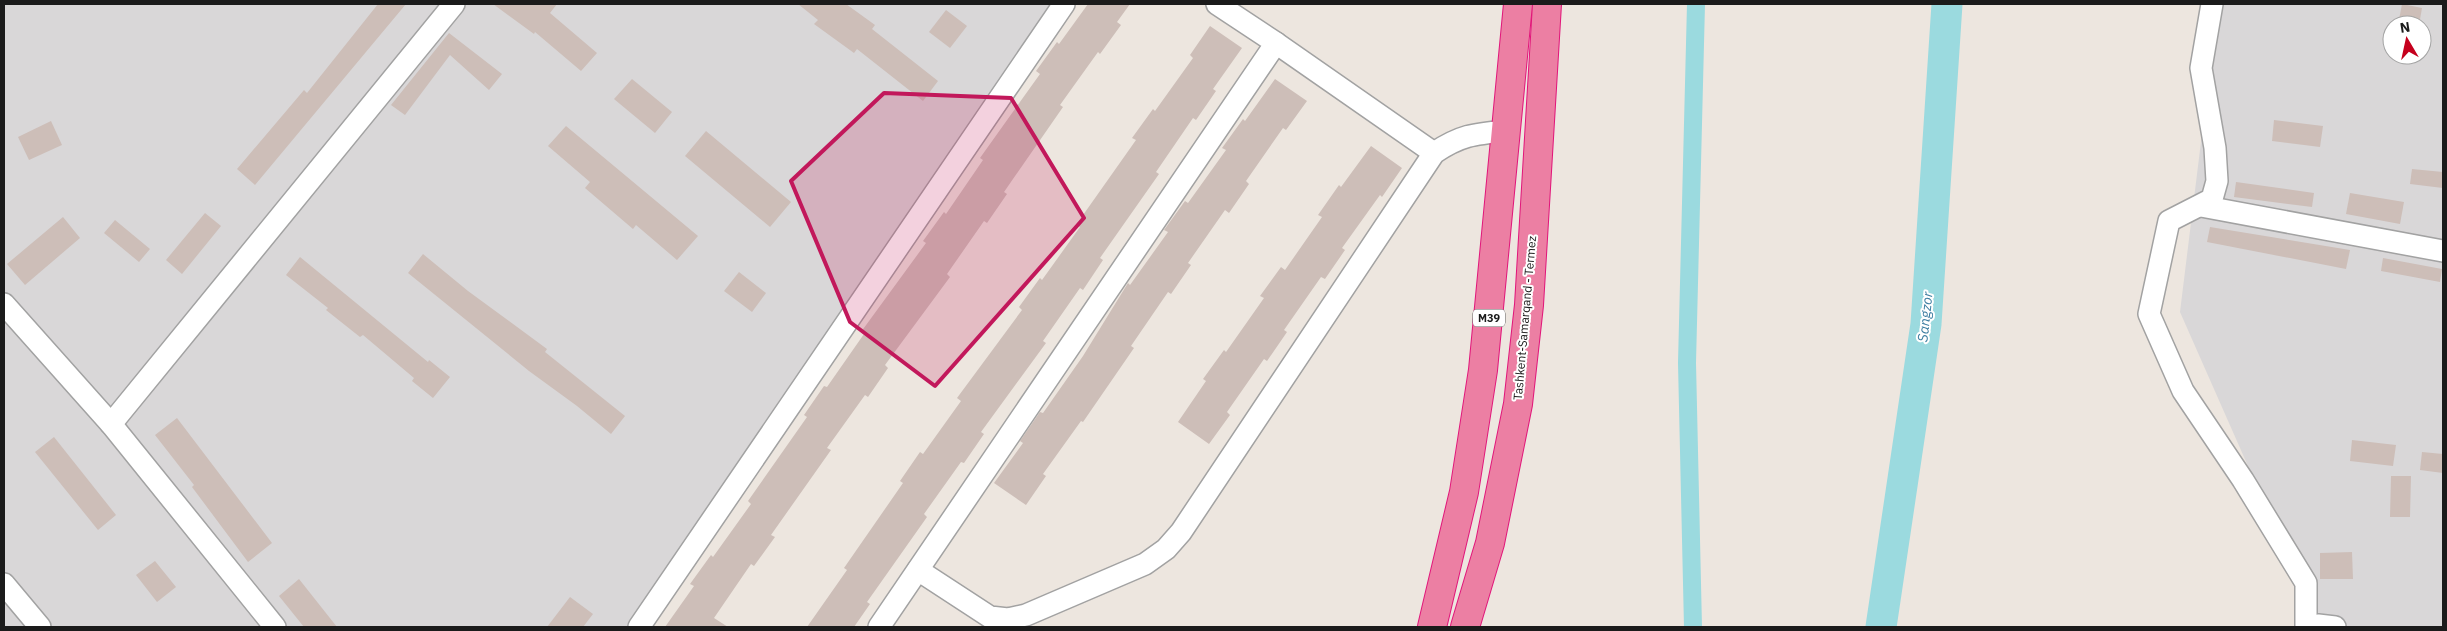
<svg xmlns="http://www.w3.org/2000/svg" width="2447" height="631" viewBox="0 0 2447 631" font-family="'IBM Plex Sans',sans-serif">
<style>
.residential{fill:#d9d7d8;fill-rule:evenodd}
.lines{fill:none;stroke-linecap:round;stroke-linejoin:round}
.canal{stroke:#9bdadf;stroke-width:18}
.river{stroke:#9bdadf;stroke-width:31}
.building{fill:#cdbeb8}
.minor-casing{stroke:#a2a2a2;stroke-width:24}
.highway-casing{stroke:#e1167a;stroke-width:30}
.minor{stroke:#fff;stroke-width:21}
.highway{stroke:#ec7fa3;stroke-width:28}
.marked{fill:#c2185b;fill-opacity:0.2;stroke:#c2185b;stroke-width:4;stroke-linejoin:round}
.labels{text-anchor:middle;stroke-width:4;stroke-linejoin:round;paint-order:stroke}
.shield{fill:#fff;stroke:#5f5f5f;stroke-width:1}
.shield-label{font-size:11px;font-weight:bold;fill:#1b1b1b}
.street-label{font-size:12px;fill:#1b1b1b;stroke:#fff}
.water-label{font-size:14px;font-style:italic;fill:#3c7da0;stroke:#fff}
</style>
<rect width="100%" height="100%" fill="#ede6df"/>
<g class="residential">
<polygon points="4,4 1052,4 627,627 4,627"/>
<path d="M2218,4H2443V627H2319L2180,312ZM2392,25H2422V55H2392Z"/>
</g>
<g class="lines">
<polyline class="canal" points="1693,627 1687,363 1696,4"/>
<polyline class="river" points="1881,627 1926,324 1947,4"/>
</g>
<g class="building">
<polygon points="378,4 406,4 255,185 237,169 304,90 307,93"/>
<polygon points="493,4 557,4 550,13 597,53 581,71 535,32 534,34"/>
<polygon points="798,4 846,4 875,25 872,29 938,81 923,101 857,49 854,53 814,24 818,20"/>
<polygon points="1088,4 1130,4 1117,22 1121,25 1100,54 1098,52 1060,105 1063,107 1004,192 1007,194 987,223 984,221 947,274 950,277 885,365 888,368 868,397 865,395 827,448 831,450 771,535 775,537 754,566 751,564 714,618 728,627 665,627 694,586 690,584 711,555 713,557 751,504 748,501 807,417 804,415 824,386 827,387 864,334 861,332 926,243 923,241 944,212 946,214 983,160 980,158 1040,74 1036,71 1057,42 1059,44"/>
<polygon points="2402,4 2422,8 2419,25 2398,25"/>
<polygon points="946,10 967,26 950,48 929,32"/>
<polygon points="1210,26 1242,48 1213,89 1216,91 1196,120 1193,118 1156,172 1159,174 1100,258 1103,260 1083,290 1080,288 1043,341 1046,343 981,432 984,434 964,463 961,462 924,514 927,517 867,602 870,604 854,627 807,627 847,570 844,568 903,483 900,481 920,452 923,454 961,401 957,398 1022,310 1019,307 1040,278 1042,280 1080,227 1076,225 1136,140 1132,138 1153,109 1155,111 1193,58 1190,55"/>
<polygon points="449,33 502,74 489,90 450,55 405,115 391,105"/>
<polygon points="632,79 672,112 655,133 614,99"/>
<polygon points="1275,79 1307,101 1286,130 1283,128 1246,181 1249,184 1229,213 1225,210 1188,263 1191,265 1171,294 1168,292 1131,346 1134,348 1083,422 1081,421 1043,474 1046,476 1026,505 994,483 1023,443 1020,441 1040,412 1043,413 1083,356 1128,283 1130,285 1168,232 1164,230 1185,201 1188,203 1226,150 1222,148 1243,119 1245,121"/>
<polygon points="2274,120 2323,126 2320,147 2272,141"/>
<polygon points="51,121 62,145 29,160 18,137"/>
<polygon points="566,126 698,236 677,260 636,225 633,229 585,188 590,182 548,146"/>
<polygon points="706,131 791,202 770,227 685,156"/>
<polygon points="1371,146 1402,168 1382,197 1380,195 1342,248 1345,250 1325,279 1321,277 1284,330 1287,332 1267,361 1264,359 1227,412 1230,415 1209,444 1178,422 1206,381 1203,379 1224,350 1226,352 1264,298 1260,296 1281,267 1285,270 1322,217 1318,215 1339,185 1341,187"/>
<polygon points="2412,169 2443,172 2443,188 2410,184"/>
<polygon points="2236,182 2314,193 2312,207 2234,197"/>
<polygon points="2350,193 2404,202 2400,224 2346,214"/>
<polygon points="205,213 221,226 182,274 166,260"/>
<polygon points="63,217 80,238 25,285 7,264"/>
<polygon points="115,220 150,249 139,262 104,233"/>
<polygon points="2210,227 2350,250 2346,269 2207,242"/>
<polygon points="423,254 468,291 547,349 545,352 625,416 611,434 577,406 529,371 408,273"/>
<polygon points="300,257 428,362 429,360 450,377 433,398 412,381 414,378 363,335 360,337 326,310 328,308 286,275"/>
<polygon points="2383,258 2442,269 2440,282 2381,271"/>
<polygon points="739,272 766,293 752,312 724,291"/>
<polygon points="177,418 272,543 248,562 192,487 194,485 155,435"/>
<polygon points="54,437 116,515 98,530 35,452"/>
<polygon points="2352,440 2396,445 2393,466 2350,461"/>
<polygon points="2422,452 2443,454 2443,473 2420,470"/>
<polygon points="2391,476 2411,476 2410,517 2390,517"/>
<polygon points="2352,552 2353,579 2320,579 2320,553"/>
<polygon points="155,561 176,587 157,602 136,575"/>
<polygon points="299,579 337,627 304,627 279,596"/>
<polygon points="570,597 593,614 583,627 547,627"/>
</g>
<g class="lines">
<g class="minor-casing">
<g id="minor">
<polyline points="2212,4 2201,68 2215,148 2217,181 2212,199 2169,221 2149,314 2183,391 2243,480 2306,583 2306,627"/>
<polyline points="1276,43 1434,153"/>
<polyline points="2201,206 2443,251"/>
<polyline points="4,304 111,424 275,627"/>
<polyline points="111,424 454,4"/>
<path d="M918,570L990,617L1008,619L1026,615L1145,564L1166,549L1181,532L1434,153C1461,135 1474,134 1506,131"/>
<polyline points="4,584 40,627"/>
<polyline points="2318,625 2335,627"/>
<polyline points="639,627 1064,4"/>
<polyline points="879,627 1276,43 1217,4"/>
</g>
</g>
<g class="highway-casing">
<g id="highway">
<polyline points="1432,627 1464,492 1483,370 1518,4"/>
<polyline points="1465,627 1490,543 1518,404 1529,305 1547,4"/>
</g>
</g>
<use href="#minor" class="minor"/>
<use href="#highway" class="highway"/>
</g>
<path class="marked" d="M884,93L1011,98L1084,218L935,386L850,322L791,181Z"/>
<g class="labels">
<rect class="shield" x="1473" y="309.5" width="32" height="17" rx="4"/>
<g class="shield-label">
<text x="1489" y="322">M39</text>
</g>
<g class="street-label">
<text transform="translate(1525 318) rotate(-85)" y="4">Tashkent-Samarqand - Termez</text>
</g>
<g class="water-label">
<text transform="translate(1925 317) rotate(-84)" y="5">Sangzor</text>
</g>
</g>
<rect width="2447" height="631" fill="none" stroke="#1b1b1b" stroke-width="10"/>
<g transform="translate(2407 40) rotate(351)"><circle r="24" fill="#ffffff" stroke="#a4a4a4"/>
<path d="M0-4L9 19L0 12L-9 19Z" fill="#c5001d"/>
<text y="-8" font-size="14" font-weight="bold" text-anchor="middle" fill="#1b1b1b">N</text>
</g>
</svg>
